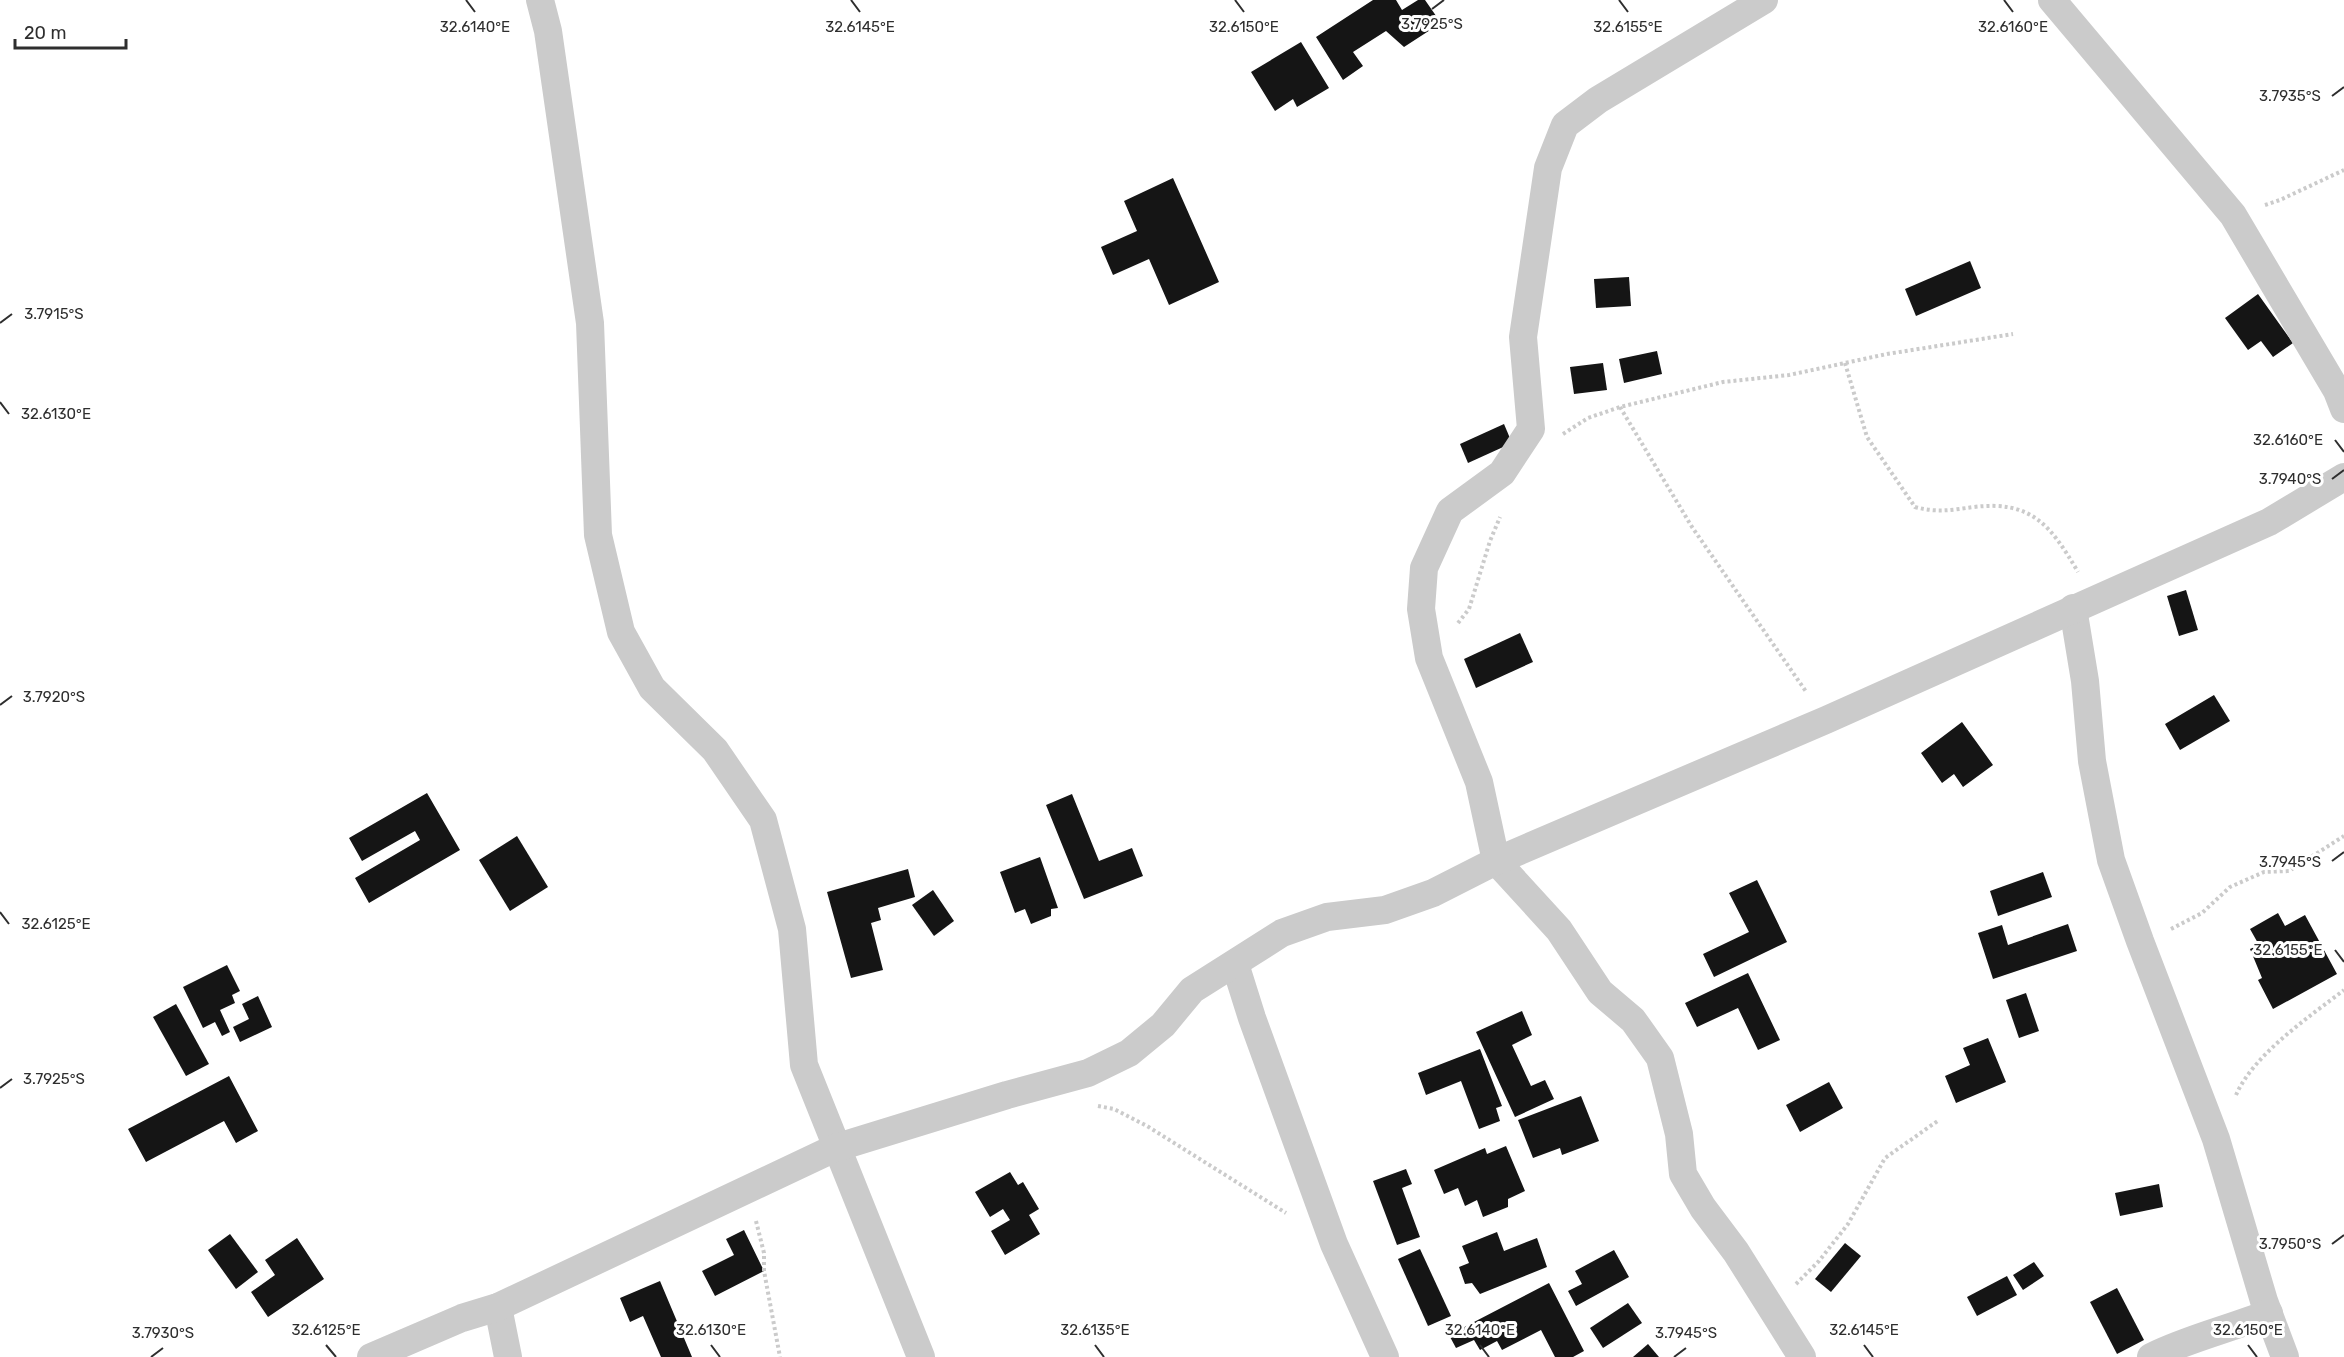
<svg xmlns="http://www.w3.org/2000/svg" width="2344" height="1357" viewBox="0 0 2344 1357" font-family="Rubik,sans-serif">
<style>
.building{fill:#151515}
.lines{fill:none;stroke-linecap:round;stroke-linejoin:round}
.path{stroke:#cbcbcb;stroke-width:4;stroke-dasharray:3 3;stroke-linecap:butt}
.street{stroke:#cbcbcb;stroke-width:28}
.ticks{fill:none;stroke:#2e2e2e;stroke-width:2}
.ticks-label{font-size:15px;text-anchor:middle;fill:#2e2e2e;stroke:#fff;stroke-width:6;stroke-linejoin:round;paint-order:stroke}
</style>
<rect width="100%" height="100%" fill="#fff"/>
<g class="building">
<polygon points="1373,0 1396,0 1402,10 1418,0 1425,0 1441,23 1404,47 1386,31 1353,52 1363,66 1343,80 1316,37"/>
<polygon points="1301,42 1329,88 1297,107 1293,99 1275,111 1251,72"/>
<polygon points="1173,178 1219,282 1169,305 1149,259 1113,275 1101,247 1137,231 1124,201"/>
<polygon points="1970,261 1981,288 1916,316 1905,289"/>
<polygon points="1629,277 1631,306 1596,308 1594,279"/>
<polygon points="2258,294 2293,343 2273,357 2261,341 2248,350 2225,318"/>
<polygon points="1657,351 1662,374 1624,383 1619,359"/>
<polygon points="1603,363 1607,390 1574,394 1570,367"/>
<polygon points="1504,424 1512,443 1468,463 1460,444"/>
<polygon points="2186,590 2198,630 2179,636 2167,596"/>
<polygon points="1520,633 1533,662 1476,688 1464,659"/>
<polygon points="2214,695 2230,721 2180,750 2165,724"/>
<polygon points="1962,722 1993,765 1963,787 1954,774 1942,783 1921,753"/>
<polygon points="427,793 460,850 369,903 355,878 420,840 415,831 362,861 349,838"/>
<polygon points="1072,794 1099,861 1132,848 1143,876 1084,899 1046,805"/>
<polygon points="517,836 548,887 510,911 479,860"/>
<polygon points="1040,857 1058,908 1051,909 1051,916 1031,924 1025,909 1015,913 1000,872"/>
<polygon points="908,869 915,897 878,908 881,920 871,923 883,970 851,978 827,892"/>
<polygon points="2043,872 2052,897 1998,916 1990,891"/>
<polygon points="1757,880 1787,942 1714,977 1703,954 1749,932 1729,893"/>
<polygon points="933,890 954,921 934,936 912,905"/>
<polygon points="2278,913 2285,926 2305,915 2337,974 2273,1009 2258,980 2262,978 2250,949 2259,945 2250,929"/>
<polygon points="2068,924 2077,951 1993,979 1978,933 2002,925 2008,945"/>
<polygon points="227,965 240,991 232,995 235,1003 220,1010 230,1032 222,1036 215,1022 203,1028 183,987"/>
<polygon points="1748,973 1780,1040 1758,1050 1738,1008 1697,1027 1685,1003"/>
<polygon points="2026,993 2039,1031 2019,1038 2006,1000"/>
<polygon points="258,996 272,1027 240,1042 233,1027 249,1019 242,1004"/>
<polygon points="176,1004 209,1064 186,1076 153,1017"/>
<polygon points="1522,1011 1532,1035 1512,1045 1531,1086 1545,1080 1554,1099 1515,1117 1476,1032"/>
<polygon points="1988,1038 2006,1082 1956,1103 1945,1076 1970,1065 1963,1048"/>
<polygon points="1480,1049 1502,1106 1496,1108 1500,1121 1479,1129 1461,1081 1426,1095 1418,1073"/>
<polygon points="229,1076 258,1131 236,1143 224,1121 146,1162 128,1129"/>
<polygon points="1829,1082 1843,1108 1800,1132 1786,1105"/>
<polygon points="1581,1096 1599,1141 1562,1155 1560,1148 1533,1158 1518,1120"/>
<polygon points="1506,1146 1525,1191 1508,1199 1508,1207 1483,1217 1477,1200 1465,1206 1458,1188 1444,1194 1434,1170 1485,1148 1487,1154"/>
<polygon points="1406,1169 1412,1184 1402,1188 1420,1237 1397,1245 1373,1181"/>
<polygon points="1010,1172 1018,1185 1023,1182 1039,1209 1029,1215 1040,1234 1005,1255 991,1231 1010,1220 1003,1209 990,1217 975,1192"/>
<polygon points="2159,1184 2163,1207 2120,1216 2115,1193"/>
<polygon points="744,1230 764,1271 715,1296 702,1271 734,1255 726,1239"/>
<polygon points="1497,1232 1504,1251 1537,1238 1547,1267 1480,1294 1472,1283 1465,1284 1459,1267 1469,1263 1462,1246"/>
<polygon points="230,1234 258,1272 236,1289 208,1250"/>
<polygon points="297,1238 324,1279 268,1317 251,1292 275,1275 265,1260"/>
<polygon points="1845,1243 1861,1256 1831,1292 1815,1279"/>
<polygon points="1420,1249 1451,1316 1428,1326 1398,1259"/>
<polygon points="1614,1250 1629,1277 1576,1306 1568,1291 1582,1284 1575,1271"/>
<polygon points="2034,1262 2044,1276 2023,1290 2013,1275"/>
<polygon points="2007,1276 2017,1295 1977,1316 1967,1297"/>
<polygon points="660,1281 692,1357 661,1357 643,1316 630,1322 620,1298"/>
<polygon points="1549,1283 1584,1351 1573,1357 1555,1357 1541,1330 1502,1350 1497,1341 1480,1350 1474,1340 1456,1348 1449,1335"/>
<polygon points="2117,1288 2144,1340 2117,1354 2090,1302"/>
<polygon points="1628,1303 1642,1323 1603,1348 1590,1328"/>
<polygon points="1648,1344 1659,1357 1633,1357"/>
</g>
<g class="lines">
<g class="path">
<polyline points="2265,205 2280,200 2344,170"/>
<path d="M1845,363L1867,437L1915,507C1938,513 1950,510 1974,507C2032,500 2051,526 2078,572"/>
<polyline points="1620,407 1692,527 1807,693"/>
<polyline points="1563,434 1588,418 1620,407 1723,382 1789,375 1887,354 2013,334"/>
<polyline points="1458,623 1469,609 1490,541 1500,517"/>
<polyline points="2171,929 2202,913 2230,887 2264,872 2289,871 2344,836"/>
<path d="M2236,1095C2254,1054 2309,1017 2344,990"/>
<polyline points="1098,1106 1114,1109 1147,1126 1286,1213"/>
<polyline points="756,1221 764,1253 764,1271 780,1357"/>
<polyline points="1796,1284 1819,1261 1848,1224 1885,1158 1939,1120"/>
</g>
<g class="street">
<polyline points="540,0 548,31 590,323 598,535 621,632 652,688 715,750 763,820 792,929 804,1065 921,1357"/>
<polyline points="1764,0 1598,100 1565,125 1548,168 1523,337 1531,429 1502,473 1450,511 1424,568 1421,609 1429,658 1479,782 1496,861 1559,930 1600,992 1633,1020 1660,1058 1679,1134 1683,1174 1703,1208 1736,1252 1802,1357"/>
<polyline points="2052,0 2233,215 2337,391 2344,409"/>
<polyline points="2073,608 2085,681 2092,761 2111,860 2140,941 2216,1139 2264,1301 2285,1357"/>
<polyline points="1235,964 1252,1018 1334,1244 1385,1357"/>
<polyline points="498,1307 508,1357"/>
<polyline points="371,1357 462,1318 498,1307 835,1148 1007,1095 1088,1073 1129,1053 1163,1025 1192,990 1282,933 1327,917 1385,910 1433,893 1496,861 1826,720 2269,522 2344,477"/>
<path d="M2151,1357C2189,1338 2230,1329 2269,1313"/>
</g>
</g>
<path class="ticks" d="M466,0L475,12M851,0L860,12M1235,0L1244,12M1619,0L1628,12M2004,0L2013,12M1432,9L1444,0M2332,96L2344,87M0,323L12,314M0,402L9,414M2335,440L2344,452M2332,479L2344,470M0,705L12,696M2332,861L2344,852M0,912L9,924M2335,950L2344,962M0,1088L12,1079M2332,1244L2344,1235M326,1345L336,1357M711,1345L720,1357M1095,1345L1104,1357M1480,1345L1489,1357M1864,1345L1873,1357M2248,1345L2257,1357M151,1357L163,1348M1674,1357L1686,1348"/>
<g class="ticks-label">
<text x="1432" y="29">3.7925°S</text>
<text x="475" y="32">32.6140°E</text>
<text x="860" y="32">32.6145°E</text>
<text x="1244" y="32">32.6150°E</text>
<text x="1628" y="32">32.6155°E</text>
<text x="2013" y="32">32.6160°E</text>
<text x="2290" y="101">3.7935°S</text>
<text x="54" y="319">3.7915°S</text>
<text x="56" y="419">32.6130°E</text>
<text x="2288" y="445">32.6160°E</text>
<text x="2290" y="484">3.7940°S</text>
<text x="54" y="702">3.7920°S</text>
<text x="2290" y="867">3.7945°S</text>
<text x="56" y="929">32.6125°E</text>
<text x="2288" y="955">32.6155°E</text>
<text x="54" y="1084">3.7925°S</text>
<text x="2290" y="1249">3.7950°S</text>
<text x="326" y="1335">32.6125°E</text>
<text x="711" y="1335">32.6130°E</text>
<text x="1095" y="1335">32.6135°E</text>
<text x="1480" y="1335">32.6140°E</text>
<text x="1864" y="1335">32.6145°E</text>
<text x="2248" y="1335">32.6150°E</text>
<text x="163" y="1338">3.7930°S</text>
<text x="1686" y="1338">3.7945°S</text>
</g>
<path d="M15 39v9h111v-9" fill="none" stroke="#2e2e2e" stroke-width="3"/>
<text x="24" y="39" font-size="18" fill="#2e2e2e" stroke="#ffffff" stroke-width="4.5" paint-order="stroke">20 m</text>
</svg>
